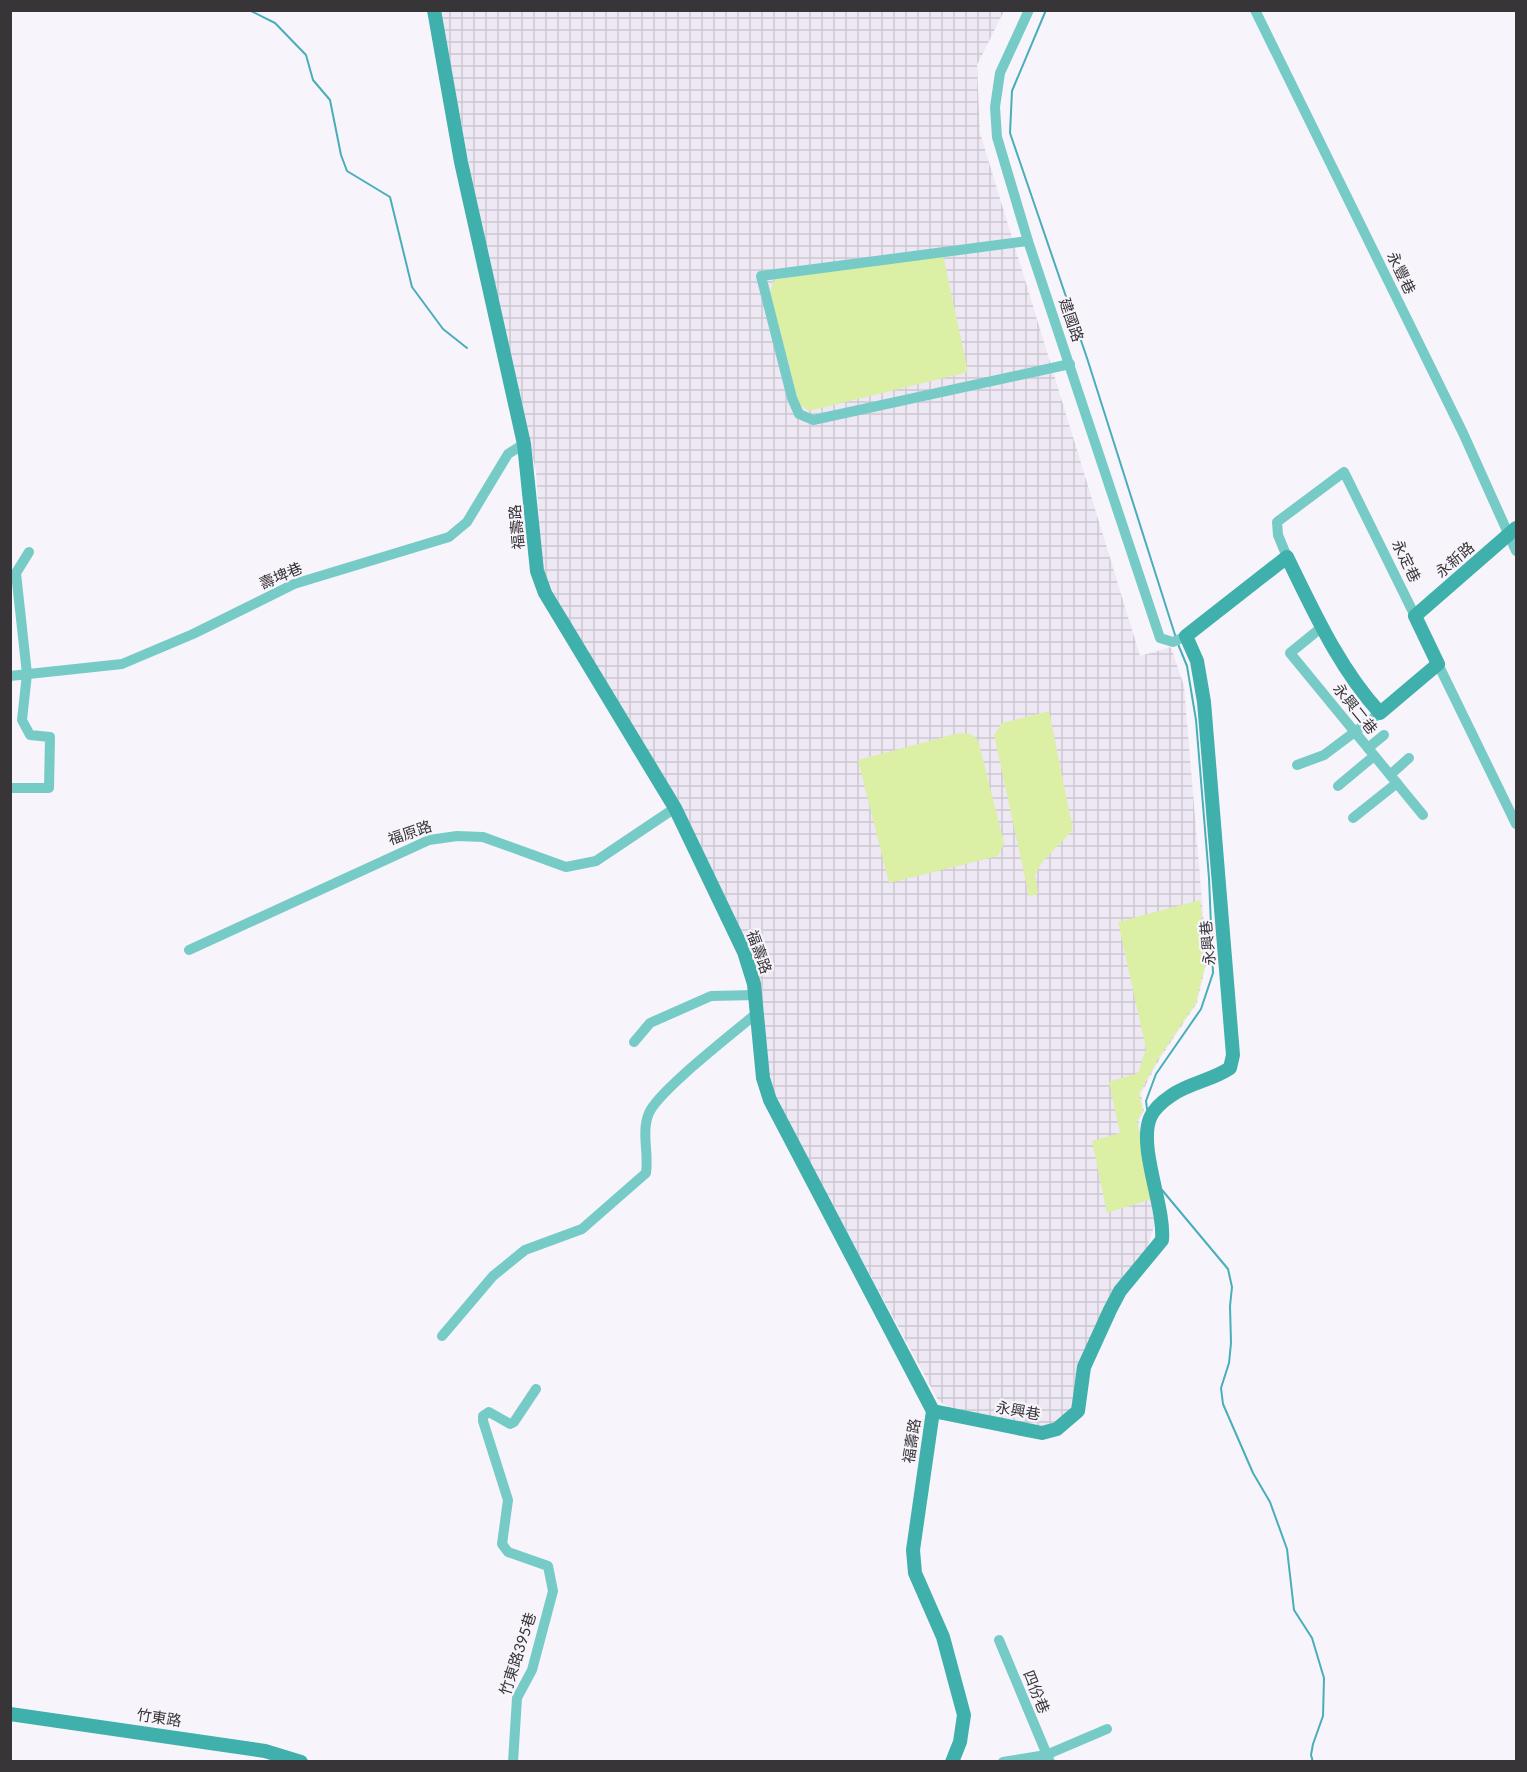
<svg xmlns="http://www.w3.org/2000/svg" width="1527" height="1772" viewBox="0 0 1527 1772" font-family="Lato,'Noto Sans TC',sans-serif">
<style>
.industrial{fill:url(#industrial-grid)}
.grass{fill:#dbefa5}
.lines{fill:none;stroke-linecap:round;stroke-linejoin:round}
.stream{stroke:#47aeba;stroke-width:2}
.street{stroke:#76cbc7;stroke-width:10}
.secondary{stroke:#3fb0ac;stroke-width:14}
.labels{text-anchor:middle;stroke-width:4.5;stroke-linejoin:round;paint-order:stroke}
.street-label{font-size:15px;fill:#373538;stroke:#f8f4fb}
</style>
<defs>
<pattern id="industrial-grid" width="8" height="8" patternUnits="userSpaceOnUse" patternTransform="scale(1.5)"><rect width="8" height="8" fill="#eee7f4"/><path d="M0 4h8M4 0v8" fill="none" stroke="#cdc7d2"/></pattern>
</defs>
<rect width="100%" height="100%" fill="#f8f4fb"/>
<polygon class="industrial" points="440,11 1004,11 977,65 980,133 1140,656 1171,647 1184,686 1207,961 1197,1003 1159,1060 1141,1094 1144,1111 1139,1121 1156,1221 1144,1257 1117,1291 1074,1409 1046,1430 955,1412 938,1400 772,1094 749,948 546,579 542,562 536,472 491,279"/>
<g class="grass">
<polygon points="943,255 968,372 809,411 799,404 770,294 773,282 778,279"/>
<polygon points="1049,711 1073,830 1043,861 1035,875 1038,894 1029,896 994,735 1002,723"/>
<polygon points="959,733 971,734 978,740 1004,843 998,856 889,883 858,760"/>
<polygon points="1200,900 1206,961 1196,1003 1158,1059 1139,1094 1143,1111 1137,1121 1152,1199 1107,1213 1092,1141 1120,1133 1109,1082 1138,1073 1146,1049 1118,922"/>
</g>
<g class="lines">
<g class="stream">
<polyline points="249,10 275,23 306,55 313,80 330,100 341,155 347,171 390,197 412,287 443,329 467,348"/>
<polyline points="1046,10 1012,91 1010,133 1087,358 1176,638"/>
<polyline points="1147,1109 1146,1101 1156,1074 1201,1009 1213,973 1209,878 1196,720 1187,666 1178,644"/>
<polyline points="1162,1190 1228,1269 1232,1287 1230,1306 1231,1343 1229,1363 1221,1388 1223,1404 1253,1473 1270,1502 1287,1549 1294,1610 1312,1638 1324,1678 1323,1716 1313,1744 1311,1755 1313,1762"/>
</g>
<g class="street">
<polyline points="1029,10 1000,73 995,107 997,137 1028,241 1160,638 1173,642 1186,636"/>
<polyline points="1255,10 1463,433 1516,551"/>
<polyline points="1028,241 761,276 792,398 799,414 813,420 1070,364"/>
<polyline points="1287,557 1278,535 1277,522 1344,472 1415,616"/>
<polyline points="1322,627 1290,653 1423,815"/>
<polyline points="1438,664 1516,824"/>
<polyline points="10,676 122,664 193,634 294,584 449,537 467,522 508,454 524,444"/>
<polyline points="1368,748 1384,735"/>
<polyline points="1297,765 1324,755 1380,713"/>
<polyline points="1390,775 1409,758"/>
<polyline points="1338,786 1374,756"/>
<polyline points="10,788 49,788 50,737 30,735 22,720 27,674 16,573 29,552"/>
<polyline points="1353,818 1397,783"/>
<polyline points="189,950 429,840 457,836 483,837 566,867 596,861 675,808"/>
<polyline points="634,1042 650,1023 711,996 756,995"/>
<path d="M442,1336L493,1276L525,1250L582,1229L646,1173C649,1154 641,1131 649,1113C659,1090 735,1032 758,1012"/>
<polyline points="999,1640 1050,1762"/>
<polyline points="513,1762 517,1698 532,1670 553,1591 548,1566 508,1552 502,1544 508,1500 483,1421 483,1416 489,1412 510,1424 514,1422 536,1389"/>
<polyline points="1003,1762 1046,1755 1107,1729"/>
</g>
<g class="secondary">
<polyline points="434,10 461,162 524,444 537,571 545,593 675,808 744,952 754,984 763,1078 770,1100 933,1411 913,1550 915,1573 943,1637 964,1715 960,1742 952,1762"/>
<path d="M933,1411L1042,1433L1057,1429L1078,1411L1084,1367L1110,1310L1120,1291L1162,1240C1165,1206 1138,1148 1150,1118C1154,1108 1163,1101 1172,1095C1189,1083 1213,1080 1230,1068L1233,1055L1204,702L1197,661L1186,636L1287,557C1314,612 1339,668 1380,713L1438,664L1415,616L1516,528"/>
<polyline points="10,1714 265,1751 301,1762"/>
</g>
</g>
<g class="labels">
<g class="street-label">
<text transform="translate(1401 273) rotate(64)" y="5">永豐巷</text>
<text transform="translate(1071 320) rotate(71)" y="5">建國路</text>
<text transform="translate(517 527) rotate(-95)" y="5">福壽路</text>
<text transform="translate(1455 560) rotate(-41)" y="5">永新路</text>
<text transform="translate(1406 561) rotate(64)" y="5">永定巷</text>
<text transform="translate(281 576) rotate(-23)" y="5">壽埤巷</text>
<text transform="translate(1355 709) rotate(51)" y="5">永興二巷</text>
<text transform="translate(410 833) rotate(-19)" y="5">福原路</text>
<text transform="translate(1208 943) rotate(-95)" y="5">永興巷</text>
<text transform="translate(759 952) rotate(70)" y="5">福壽路</text>
<text transform="translate(1018 1411) rotate(10)" y="5">永興巷</text>
<text transform="translate(912 1441) rotate(-81)" y="5">福壽路</text>
<text transform="translate(518 1654) rotate(-72)" y="5">竹東路395巷</text>
<text transform="translate(1036 1692) rotate(68)" y="5">四份巷</text>
<text transform="translate(159 1718) rotate(9)" y="5">竹東路</text>
</g>
</g>
<rect width="1527" height="1772" fill="none" stroke="#373538" stroke-width="24"/>
</svg>
